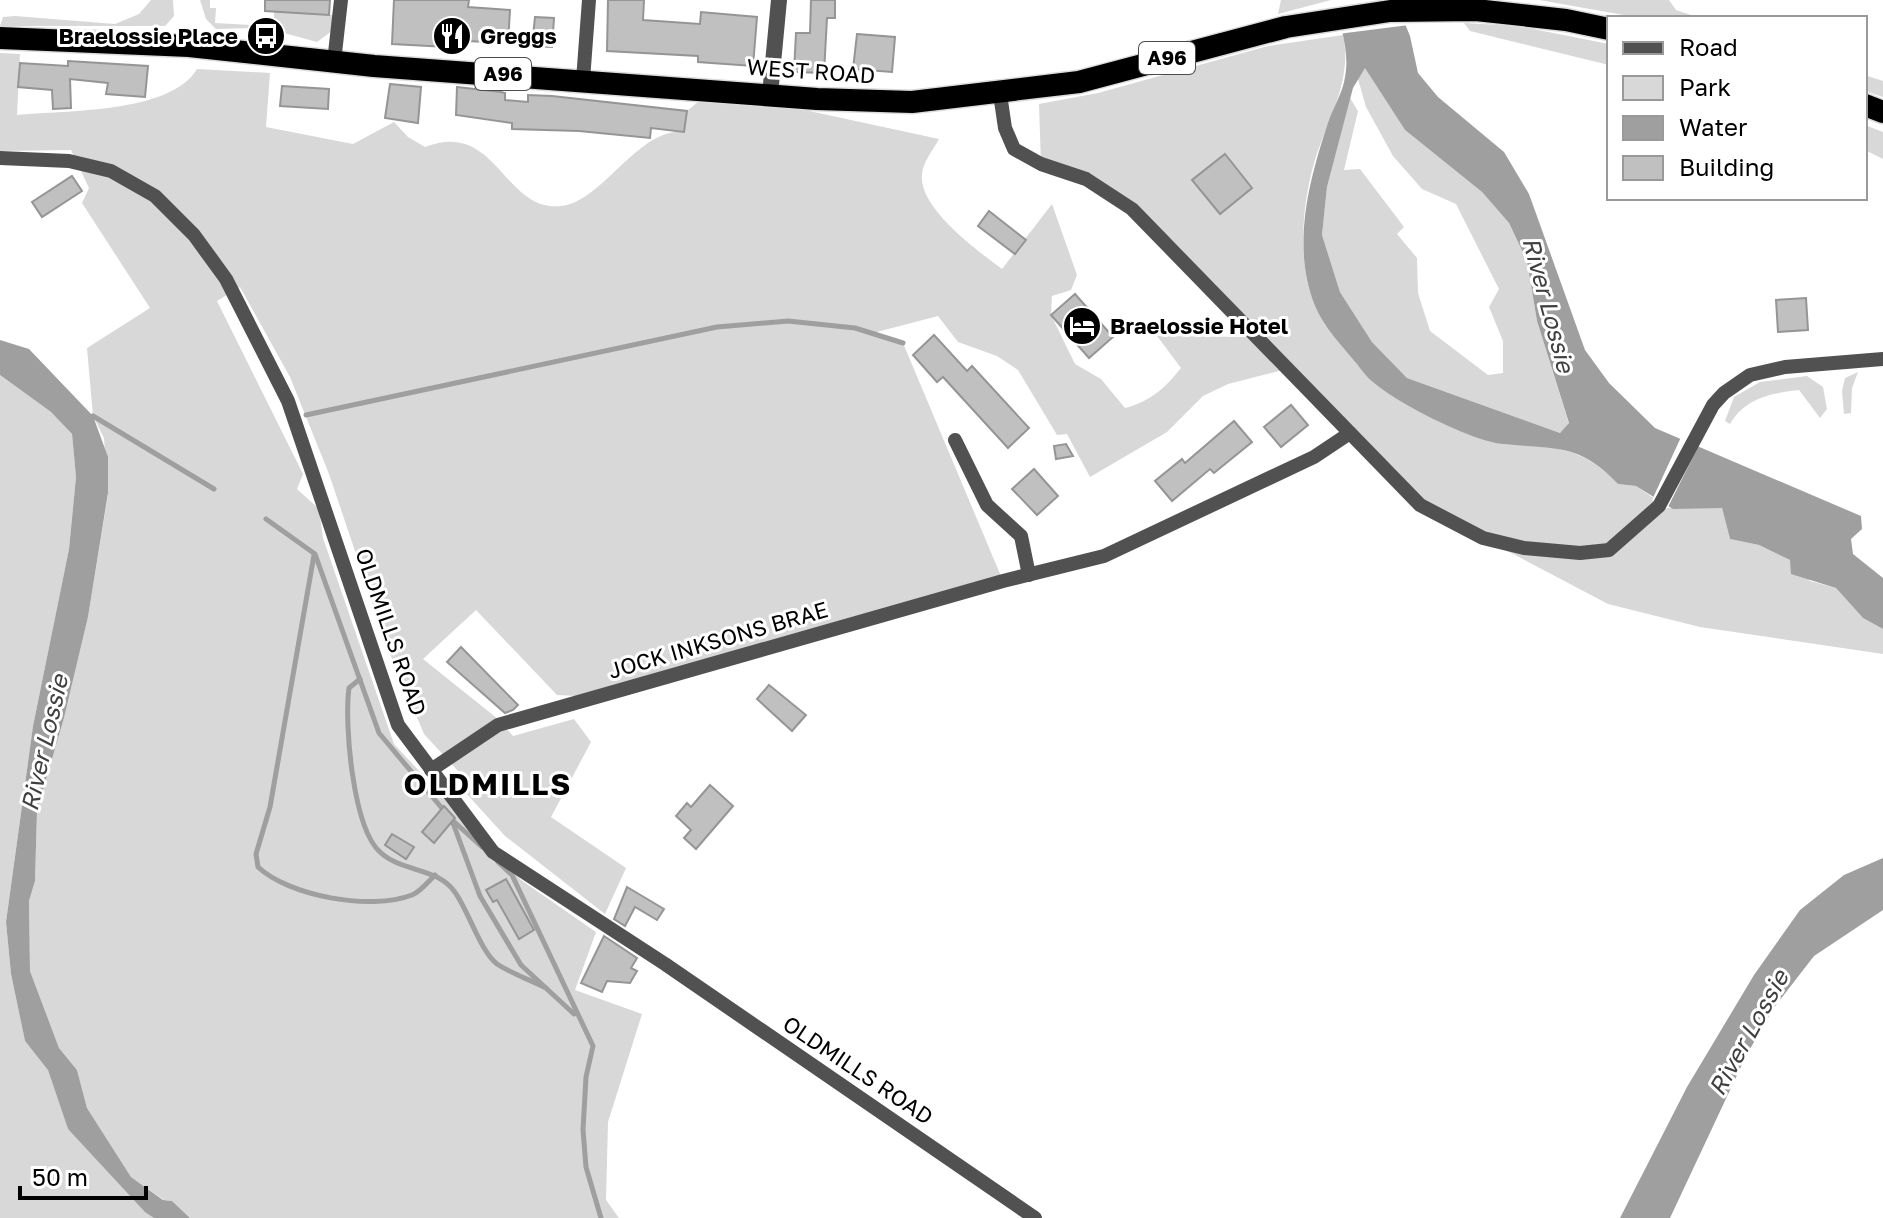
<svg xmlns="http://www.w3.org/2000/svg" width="1883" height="1218" viewBox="0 0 1883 1218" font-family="'Golos Text',sans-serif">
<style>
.green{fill:#d8d8d8}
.water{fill:#9f9f9f;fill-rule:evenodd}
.pier{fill:#fff}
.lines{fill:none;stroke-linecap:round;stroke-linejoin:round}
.stream{stroke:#9f9f9f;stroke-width:5}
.building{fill:#c0c0c0;stroke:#959595;stroke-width:2}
.trunk-casing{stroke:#dbdbdb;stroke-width:25}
.minor{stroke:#515151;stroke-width:14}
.tertiary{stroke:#515151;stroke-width:16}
.trunk{stroke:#000;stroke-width:22}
.labels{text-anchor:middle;stroke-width:6;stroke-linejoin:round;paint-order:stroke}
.shield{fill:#fff;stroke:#4c4c4c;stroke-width:2}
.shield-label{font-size:20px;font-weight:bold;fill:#000}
.poi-label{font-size:22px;font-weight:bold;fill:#000;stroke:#fff;text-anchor:start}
.street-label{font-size:22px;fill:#000;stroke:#fff}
.water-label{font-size:24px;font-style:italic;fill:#404040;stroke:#fff}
.district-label{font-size:30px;font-weight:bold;letter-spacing:2px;fill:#000;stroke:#fff}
</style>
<rect width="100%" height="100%" fill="#fff"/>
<g class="green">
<polygon points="151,0 173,0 174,16 165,26 0,26 3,17 15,16 115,24 139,14"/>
<polygon points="200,0 210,0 210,8 216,8 215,23 251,25 251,28 216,29 206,19"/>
<polygon points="275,0 282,12 333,15 332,31 317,42 273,30"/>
<polygon points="1281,0 1331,0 1278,14"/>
<polygon points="1539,0 1669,0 1676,10 1700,18 1641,18"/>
<polygon points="1464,23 1518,26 1609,44 1609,65 1470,31"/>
<path d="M1343,35C1353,81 1327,120 1314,163C1302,206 1297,263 1315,306C1323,327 1340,342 1355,358C1365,370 1370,379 1383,388C1419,413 1455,431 1497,443C1507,446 1517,443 1527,444C1567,448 1591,455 1618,484L1636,486L1668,508H1722L1730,539L1759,545L1790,560L1810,581L1836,588L1863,618L1883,629V654L1700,627L1608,604L1420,505L1287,369L1228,384L1203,396L1167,432L1090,477L1067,434L1057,435L1018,370L997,356L958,342L938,316L873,333L903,343L1003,581L596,697L557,695L476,610L423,659L498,719L513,736L574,719L591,742L551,817L626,868L605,914L505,836L465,792L458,771L424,734L388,649L329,474L290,377L240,287L217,301L303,474L297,489L319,509L323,538L394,744L521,880L596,932L575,990L642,1014L608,1122L606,1200L619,1218H190L172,1201L164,1200L131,1177L87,1108L77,1070L59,1048L30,971L29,901L35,881L37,811L64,718L88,617L108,495L104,438L93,416L87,348L150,308L82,203L89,188L71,150L0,151V53L20,54L17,115C65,110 170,114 197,69L270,73L266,127L353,144L394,122L408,137L425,147C497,119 503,212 561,206C603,202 638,127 684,132L687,111L698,102L800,109L939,139C933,150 923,162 922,174C918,208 978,251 1002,269L1052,204L1077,275L1071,290L1052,296L1051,315L1075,364L1101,379L1125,408C1151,401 1164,389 1181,368L1157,336L1252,337L1132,209L1041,164L1039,104L1098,93L1268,46Z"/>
<polygon points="1365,67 1405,130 1482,192 1509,223 1527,261 1537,321 1569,424 1560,433 1407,378 1372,342 1340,292 1322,235 1327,187 1350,98 1358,111 1344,170 1360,169 1404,227 1397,234 1417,258 1418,293 1430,331 1488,375 1503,373 1503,341 1489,307 1499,289 1456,204 1422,189 1393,156 1366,107 1358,79"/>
<polygon points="1865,75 1883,81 1883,97 1865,91"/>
<polygon points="1865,125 1883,132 1883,159 1865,150"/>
<polygon points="1858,372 1852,388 1851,413 1844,414 1842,391 1845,378"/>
<polygon points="0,375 51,412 72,434 76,477 69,549 33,726 6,922 11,974 25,1041 48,1069 68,1129 154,1218 0,1218"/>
<path d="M1807,376L1823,387L1827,409L1820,418L1799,390C1771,393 1745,398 1730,424L1725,421L1734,397L1760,382Z"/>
</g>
<g class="water">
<path d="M1335,0H1395L1410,36L1418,73L1438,97L1504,152L1529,194L1585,350L1609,383L1655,428L1861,516L1862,529L1851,539L1853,554L1883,578V629L1863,618L1836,588L1791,574L1790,560L1759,545L1730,539L1722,508L1673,509L1636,486L1618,484C1580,443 1555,449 1503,444C1473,442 1382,397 1364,373C1348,351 1326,332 1315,306C1291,247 1309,180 1328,123C1333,108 1343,92 1345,77C1350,52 1340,25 1335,0ZM1365,68L1405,130L1482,192L1509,223L1527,261L1537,321L1569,423L1560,433L1407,378L1372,342L1340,292L1322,235L1327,187L1353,88Z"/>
<polygon points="0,340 29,349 93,416 108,457 108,493 88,617 64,718 37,811 35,881 29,901 30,971 59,1048 77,1070 87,1108 131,1177 163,1200 172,1201 190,1218 154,1218 145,1212 68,1129 48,1070 25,1041 11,974 6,922 33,726 69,549 76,477 72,434 51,412 0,375"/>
<polygon points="1883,858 1883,910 1814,956 1773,1009 1746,1056 1670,1218 1620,1218 1687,1087 1754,975 1800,910 1844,875"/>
</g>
<g class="pier">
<polygon points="1332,0 1399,0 1409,25 1338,34"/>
<polygon points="1682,435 1700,443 1667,509 1652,500"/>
</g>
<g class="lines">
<g class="stream">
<polyline points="306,415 717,327 788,321 855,328 903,343"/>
<polyline points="93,416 214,489"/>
<polyline points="266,519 315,554 379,733 451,819 482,847"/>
<path d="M314,555L270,807L256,854L258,867C289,896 370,911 412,895C420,892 429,881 435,875"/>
<path d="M360,679L349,688C344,724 353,828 380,852C401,872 436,867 454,891C468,909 480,951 497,964C512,974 531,980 546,988"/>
<polyline points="453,823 480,896 521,965 574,1014"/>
<polyline points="498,862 512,875 593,1046 586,1077 583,1130 586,1167 601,1218"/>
</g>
</g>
<g class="building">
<polygon points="265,0 330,0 329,15 265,11"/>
<polygon points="394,0 469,0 468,7 510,10 508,43 467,41 466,48 392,44"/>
<polygon points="608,0 644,0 643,20 700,24 701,12 757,17 753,66 698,62 698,56 607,51"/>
<polygon points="811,0 835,0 835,18 827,18 824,73 794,72 796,33 810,33"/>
<polygon points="535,17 554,18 552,47 532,46"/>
<polygon points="857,34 895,37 892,72 853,69"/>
<polygon points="68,61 148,66 145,97 106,94 108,83 70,79 71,108 53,109 52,90 18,87 20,63 68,66"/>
<polygon points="390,84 421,87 418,123 385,118"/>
<polygon points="282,86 329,89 328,109 280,106"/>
<polygon points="457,87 501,92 505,93 505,100 528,102 528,95 552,96 687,111 684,132 651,128 650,138 579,131 512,129 512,123 456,115"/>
<polygon points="1225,154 1252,188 1220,214 1192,180"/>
<polygon points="72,176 82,191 42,217 32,202"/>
<polygon points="989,211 1026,240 1015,254 978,226"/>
<polygon points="1075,294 1113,337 1089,358 1051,315"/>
<polygon points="1806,298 1808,330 1778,332 1776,300"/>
<polygon points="934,335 967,371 972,366 1029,428 1008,448 943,377 937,382 913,355"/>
<polygon points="1291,405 1308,425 1281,447 1264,427"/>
<polygon points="1234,421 1252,442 1214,473 1210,469 1172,501 1155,481 1182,459 1185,463"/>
<polygon points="1066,444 1073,456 1056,459 1054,446"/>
<polygon points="1034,469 1058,496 1037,515 1012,489"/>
<polygon points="461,647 518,705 513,710 505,713 447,662"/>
<polygon points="769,685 806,715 792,731 757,699"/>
<polygon points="710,785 733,806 696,849 684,838 691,830 676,816 687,803 691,807"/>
<polygon points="444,806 455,818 434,843 422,832"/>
<polygon points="392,834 414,847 406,859 385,845"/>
<polygon points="506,879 534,930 519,939 497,900 493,902 486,890"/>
<polygon points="627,887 664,909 657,920 635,907 625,926 614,919"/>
<polygon points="604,936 637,958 631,968 637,971 630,983 607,981 602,992 581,983"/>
</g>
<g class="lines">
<g class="trunk-casing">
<g id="trunk">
<polyline points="0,38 189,46 374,66 817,99 912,102 1079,82 1286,27 1390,11 1476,10 1566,20 1609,29"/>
<polyline points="1865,105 1883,112"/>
</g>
</g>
<g class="minor">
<polyline points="334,62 341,0"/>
<polyline points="583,80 589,0"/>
<polyline points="1000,94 1005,128 1014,149 1041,164 1086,179 1132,209 1420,505 1483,538 1524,548 1580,553 1609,550 1659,506 1713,405 1724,393 1750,375 1785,367 1883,359"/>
<polyline points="0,158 69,161 111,171 155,196 194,235 226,279 288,401 398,725 493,852 665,964 1035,1218"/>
<polyline points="955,440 987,505 1021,536 1029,575"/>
<polyline points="431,770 498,725 1003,581 1104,556 1314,457 1350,433"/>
</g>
<polyline class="tertiary" points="770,95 779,0"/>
<use href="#trunk" class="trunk"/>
</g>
<defs>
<g id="bus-disc" transform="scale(2)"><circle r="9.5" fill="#000" stroke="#fff"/><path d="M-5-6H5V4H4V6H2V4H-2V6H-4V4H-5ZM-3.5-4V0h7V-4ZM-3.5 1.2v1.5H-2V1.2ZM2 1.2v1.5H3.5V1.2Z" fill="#fff"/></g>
<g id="restaurant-disc" transform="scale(2)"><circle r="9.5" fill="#000" stroke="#fff"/><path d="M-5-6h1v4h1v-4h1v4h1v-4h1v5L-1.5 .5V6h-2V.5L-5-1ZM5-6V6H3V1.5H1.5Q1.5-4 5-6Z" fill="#fff"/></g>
<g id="hotel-disc" transform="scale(2)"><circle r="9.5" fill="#000" stroke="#fff"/><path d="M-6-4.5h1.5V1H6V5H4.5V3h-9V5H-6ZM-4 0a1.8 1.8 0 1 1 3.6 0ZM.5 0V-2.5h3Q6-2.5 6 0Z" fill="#fff"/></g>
</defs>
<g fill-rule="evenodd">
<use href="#bus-disc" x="266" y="36"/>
<use href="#restaurant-disc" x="452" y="36"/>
<use href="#hotel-disc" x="1082" y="326"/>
</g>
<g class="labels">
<g class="shield">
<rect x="1139" y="42" width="56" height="32" rx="6"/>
<rect x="475" y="58" width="56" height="32" rx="6"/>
</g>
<g class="shield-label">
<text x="1167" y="65">A96</text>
<text x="503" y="81">A96</text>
</g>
<g class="poi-label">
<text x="238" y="44" text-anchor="end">Braelossie Place</text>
<text x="480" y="44">Greggs</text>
<text x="1110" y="334">Braelossie Hotel</text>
</g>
<g class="street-label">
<text transform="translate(811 71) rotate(4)" y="8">WEST ROAD</text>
<text transform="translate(391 632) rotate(71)" y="8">OLDMILLS ROAD</text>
<text transform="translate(718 640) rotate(-16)" y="8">JOCK INKSONS BRAE</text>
<text transform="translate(858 1070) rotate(34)" y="8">OLDMILLS ROAD</text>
</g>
<g class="water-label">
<text transform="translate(1548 305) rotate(75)" y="8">River Lossie</text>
<text transform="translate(45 743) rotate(-77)" y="8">River Lossie</text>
<text transform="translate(1749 1033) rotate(-61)" y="8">River Lossie</text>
</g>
<g class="district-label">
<text x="488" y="795">OLDMILLS</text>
</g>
</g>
<rect x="1607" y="16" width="260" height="184" fill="#ffffff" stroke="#999999" stroke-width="2"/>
<rect x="1623" y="42" width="40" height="12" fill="#515151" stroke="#999999" stroke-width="2"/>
<text x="1679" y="56" font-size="24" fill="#000000">Road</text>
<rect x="1623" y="76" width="40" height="24" fill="#d8d8d8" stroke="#999999" stroke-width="2"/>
<text x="1679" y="96" font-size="24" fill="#000000">Park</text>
<rect x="1623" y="116" width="40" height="24" fill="#9f9f9f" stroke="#999999" stroke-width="2"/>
<text x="1679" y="136" font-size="24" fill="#000000">Water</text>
<rect x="1623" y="156" width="40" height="24" fill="#c0c0c0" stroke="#999999" stroke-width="2"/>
<text x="1679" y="176" font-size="24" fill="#000000">Building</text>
<path d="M20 1186v12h126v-12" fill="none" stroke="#000000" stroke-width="4"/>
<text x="32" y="1186" font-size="24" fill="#000000" stroke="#ffffff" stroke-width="6" paint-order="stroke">50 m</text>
</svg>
